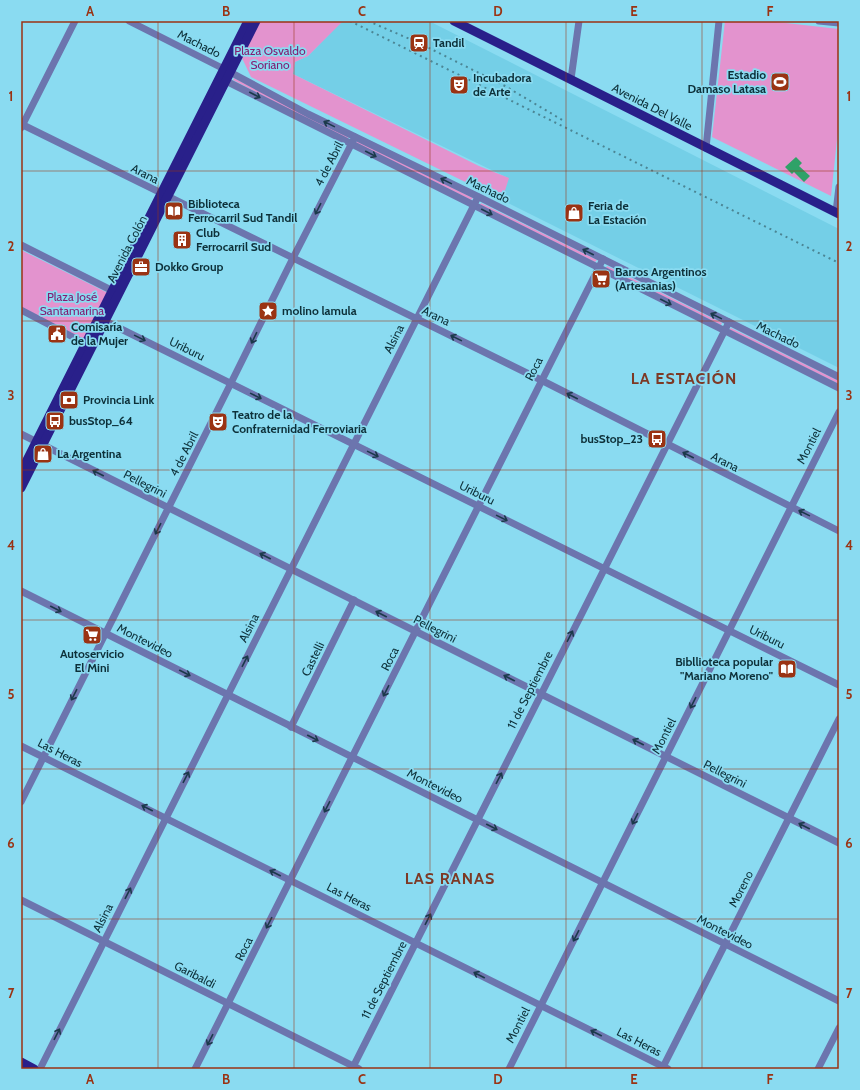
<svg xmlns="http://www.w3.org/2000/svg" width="860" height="1090" viewBox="0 0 860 1090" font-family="Cabin,sans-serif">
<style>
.built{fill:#74cfe7}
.green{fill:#e393ce}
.water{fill:#2fa268}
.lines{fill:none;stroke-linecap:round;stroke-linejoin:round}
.minor{stroke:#6c75ae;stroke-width:7}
.major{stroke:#29208a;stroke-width:9}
.rail{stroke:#4b8594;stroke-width:2;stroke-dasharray:2 4;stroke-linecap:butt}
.oneway{stroke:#1b3a4b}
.grid{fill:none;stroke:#9a3313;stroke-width:1;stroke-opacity:0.55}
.labels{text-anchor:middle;stroke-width:3.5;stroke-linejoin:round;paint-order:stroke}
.poi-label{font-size:12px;font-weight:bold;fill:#0d3039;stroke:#8adbf1;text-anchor:start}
.street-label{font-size:12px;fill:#0d3039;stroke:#8adbf1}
.park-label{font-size:12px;fill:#831c71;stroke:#8adbf1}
.district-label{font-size:16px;font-weight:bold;letter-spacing:1px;fill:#7d3925;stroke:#8adbf1}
.neatline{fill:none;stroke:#9a3313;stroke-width:1.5}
.grid-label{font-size:13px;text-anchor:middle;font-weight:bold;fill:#9a3313}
</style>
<rect width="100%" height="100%" fill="#8adbf1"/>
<polygon class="built" points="342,21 429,21 839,229 839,368 502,200 508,178 293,74 295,62 308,56"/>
<g class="green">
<polygon points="260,21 343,21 308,56 295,62 293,74 479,166 509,178 502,200 251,77 242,58"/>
<polygon points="725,21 768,21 839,29 839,121 831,196 712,137"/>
<polygon points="234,78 348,137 347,140 233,80"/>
<polygon points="357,141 473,198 471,200 356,143"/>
<polygon points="481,203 597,260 595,262 480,205"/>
<polygon points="21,250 108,293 85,340 21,307"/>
<polygon points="607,266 722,323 721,325 606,268"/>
<polygon points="731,328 839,381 839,384 729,330"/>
</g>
<polygon class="water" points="796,157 802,163 799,166 810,176 804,182 794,172 792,174 785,167"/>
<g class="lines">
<g class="minor">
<polyline points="129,21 230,72 308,114 483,199 839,377"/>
<polyline points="819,21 839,23"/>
<polyline points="222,79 839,388"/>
<polyline points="571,79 579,21"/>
<polyline points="21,124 541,380 839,531"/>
<polyline points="21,128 75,21"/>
<polyline points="706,148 719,21"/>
<polyline points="836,212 839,187"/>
<polyline points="21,245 113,291"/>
<polyline points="21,310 90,346"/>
<polyline points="105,321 839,685"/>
<polyline points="21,434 839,843"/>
<polyline points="21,591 839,1001"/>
<polyline points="291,727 354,600"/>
<polyline points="21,746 668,1069"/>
<polyline points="21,802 231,383 293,258 355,137"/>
<polyline points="21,900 359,1069"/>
<polyline points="40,1069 478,197"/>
<polyline points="195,1069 603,259"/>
<polyline points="352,1069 729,322"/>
<polyline points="509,1069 839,412"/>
<polyline points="662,1069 839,719"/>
<polyline points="818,1069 839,1028"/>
</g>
<g class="major">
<polyline points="454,21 839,214"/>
<polyline points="21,472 248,21"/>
<polyline points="21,488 256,21"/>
<polyline points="21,1062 34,1069"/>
</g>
<g class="rail">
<polyline points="350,21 839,263"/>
<polyline points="368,21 419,43 505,86 564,121"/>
</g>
</g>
<defs><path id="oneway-shaft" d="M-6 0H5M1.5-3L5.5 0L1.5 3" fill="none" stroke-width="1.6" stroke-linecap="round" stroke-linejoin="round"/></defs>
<g class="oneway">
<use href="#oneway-shaft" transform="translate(255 95) rotate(27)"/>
<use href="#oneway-shaft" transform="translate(329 124) rotate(-154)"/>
<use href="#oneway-shaft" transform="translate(371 154) rotate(27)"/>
<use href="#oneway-shaft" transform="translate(446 181) rotate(-154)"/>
<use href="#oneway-shaft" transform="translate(318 209) rotate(117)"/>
<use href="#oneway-shaft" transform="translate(487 212) rotate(27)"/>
<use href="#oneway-shaft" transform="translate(588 252) rotate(-153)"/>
<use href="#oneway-shaft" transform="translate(666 302) rotate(27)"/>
<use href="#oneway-shaft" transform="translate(716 316) rotate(-154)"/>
<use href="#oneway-shaft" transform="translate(140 338) rotate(26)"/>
<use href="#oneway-shaft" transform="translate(254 338) rotate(116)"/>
<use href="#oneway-shaft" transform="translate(456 338) rotate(-154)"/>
<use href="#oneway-shaft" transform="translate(256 396) rotate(26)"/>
<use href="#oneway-shaft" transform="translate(572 396) rotate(-153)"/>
<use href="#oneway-shaft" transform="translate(373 454) rotate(26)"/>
<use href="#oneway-shaft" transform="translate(688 455) rotate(-153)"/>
<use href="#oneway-shaft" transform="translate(98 473) rotate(-153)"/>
<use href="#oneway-shaft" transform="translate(804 513) rotate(-154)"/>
<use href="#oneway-shaft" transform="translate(502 518) rotate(26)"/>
<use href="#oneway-shaft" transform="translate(158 529) rotate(117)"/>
<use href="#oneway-shaft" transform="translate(265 556) rotate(-153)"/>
<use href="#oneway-shaft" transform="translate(56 609) rotate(27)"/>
<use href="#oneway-shaft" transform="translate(381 614) rotate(-153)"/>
<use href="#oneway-shaft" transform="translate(570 636) rotate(-63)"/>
<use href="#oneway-shaft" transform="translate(245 661) rotate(-63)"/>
<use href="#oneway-shaft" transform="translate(185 673) rotate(27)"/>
<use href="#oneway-shaft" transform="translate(509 678) rotate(-153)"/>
<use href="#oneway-shaft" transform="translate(386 691) rotate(117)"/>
<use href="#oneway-shaft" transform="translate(74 695) rotate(117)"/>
<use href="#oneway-shaft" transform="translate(693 703) rotate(117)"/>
<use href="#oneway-shaft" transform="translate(313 738) rotate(27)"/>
<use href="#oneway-shaft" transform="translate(638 742) rotate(-153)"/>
<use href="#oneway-shaft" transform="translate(186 777) rotate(-63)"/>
<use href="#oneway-shaft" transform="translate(499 778) rotate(-63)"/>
<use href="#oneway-shaft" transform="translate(327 807) rotate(117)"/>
<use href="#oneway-shaft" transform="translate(147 808) rotate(-153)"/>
<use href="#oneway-shaft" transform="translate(635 819) rotate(117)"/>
<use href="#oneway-shaft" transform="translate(804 826) rotate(-153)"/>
<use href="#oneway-shaft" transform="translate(492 827) rotate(27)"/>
<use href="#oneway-shaft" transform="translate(275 873) rotate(-153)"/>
<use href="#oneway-shaft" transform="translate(128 893) rotate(-63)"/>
<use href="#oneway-shaft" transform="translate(428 919) rotate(-63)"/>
<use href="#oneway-shaft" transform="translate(269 923) rotate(117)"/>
<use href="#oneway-shaft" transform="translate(576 936) rotate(117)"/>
<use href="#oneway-shaft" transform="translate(479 975) rotate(-153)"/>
<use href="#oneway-shaft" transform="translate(596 1033) rotate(-153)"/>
<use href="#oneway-shaft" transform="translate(57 1034) rotate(-63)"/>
<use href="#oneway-shaft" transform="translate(210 1040) rotate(117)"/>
</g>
<path class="grid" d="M158,21V1069M294,21V1069M430,21V1069M566,21V1069M702,21V1069M21,171H839M21,321H839M21,470H839M21,620H839M21,769H839M21,919H839"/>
<defs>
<g id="station-square" transform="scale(1)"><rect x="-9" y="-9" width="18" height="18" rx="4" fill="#9a3313" stroke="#8adbf1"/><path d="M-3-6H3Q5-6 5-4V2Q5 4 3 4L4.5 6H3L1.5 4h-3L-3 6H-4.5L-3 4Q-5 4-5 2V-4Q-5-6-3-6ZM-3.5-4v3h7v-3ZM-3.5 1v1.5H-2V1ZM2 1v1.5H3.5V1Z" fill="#fff"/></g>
<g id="stadium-square" transform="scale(1)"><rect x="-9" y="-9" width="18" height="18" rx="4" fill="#9a3313" stroke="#8adbf1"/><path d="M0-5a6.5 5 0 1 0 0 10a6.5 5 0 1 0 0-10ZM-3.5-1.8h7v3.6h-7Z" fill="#fff"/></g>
<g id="theatre-square" transform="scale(1)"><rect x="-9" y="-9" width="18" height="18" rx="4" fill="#9a3313" stroke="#8adbf1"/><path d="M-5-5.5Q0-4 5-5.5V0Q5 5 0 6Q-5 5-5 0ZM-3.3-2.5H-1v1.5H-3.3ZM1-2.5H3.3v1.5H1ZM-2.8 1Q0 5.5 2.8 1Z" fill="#fff"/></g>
<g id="library-square" transform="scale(1)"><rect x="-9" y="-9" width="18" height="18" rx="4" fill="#9a3313" stroke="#8adbf1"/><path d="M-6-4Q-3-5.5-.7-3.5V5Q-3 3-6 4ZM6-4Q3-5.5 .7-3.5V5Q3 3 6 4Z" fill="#fff"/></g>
<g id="shop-square" transform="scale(1)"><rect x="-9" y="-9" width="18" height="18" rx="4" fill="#9a3313" stroke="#8adbf1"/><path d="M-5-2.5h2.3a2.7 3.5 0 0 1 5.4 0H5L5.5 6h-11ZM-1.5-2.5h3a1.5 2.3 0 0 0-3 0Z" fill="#fff"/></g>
<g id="building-square" transform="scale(1)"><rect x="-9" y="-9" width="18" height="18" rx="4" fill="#9a3313" stroke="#8adbf1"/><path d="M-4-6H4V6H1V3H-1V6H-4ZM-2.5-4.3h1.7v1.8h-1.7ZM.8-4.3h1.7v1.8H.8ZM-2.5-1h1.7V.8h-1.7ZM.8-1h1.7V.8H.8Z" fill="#fff"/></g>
<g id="office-square" transform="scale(1)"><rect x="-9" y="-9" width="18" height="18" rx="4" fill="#9a3313" stroke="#8adbf1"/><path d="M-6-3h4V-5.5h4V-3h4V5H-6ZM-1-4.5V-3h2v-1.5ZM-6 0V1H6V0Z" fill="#fff"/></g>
<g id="supermarket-square" transform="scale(1)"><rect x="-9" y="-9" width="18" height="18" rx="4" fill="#9a3313" stroke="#8adbf1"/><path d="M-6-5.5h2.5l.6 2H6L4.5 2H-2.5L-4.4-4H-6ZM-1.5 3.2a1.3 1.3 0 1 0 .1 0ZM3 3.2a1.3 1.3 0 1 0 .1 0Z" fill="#fff"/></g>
<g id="sight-square" transform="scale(1)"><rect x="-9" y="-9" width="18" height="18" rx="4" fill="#9a3313" stroke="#8adbf1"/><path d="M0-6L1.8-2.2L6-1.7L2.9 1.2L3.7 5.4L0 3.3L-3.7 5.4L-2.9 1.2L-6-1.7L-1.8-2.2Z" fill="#fff"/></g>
<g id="civic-square" transform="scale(1)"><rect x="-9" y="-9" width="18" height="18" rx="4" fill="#9a3313" stroke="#8adbf1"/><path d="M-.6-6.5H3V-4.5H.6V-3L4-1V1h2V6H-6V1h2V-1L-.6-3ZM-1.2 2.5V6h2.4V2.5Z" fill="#fff"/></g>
<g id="bank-square" transform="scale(1)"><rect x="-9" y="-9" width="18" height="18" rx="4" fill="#9a3313" stroke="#8adbf1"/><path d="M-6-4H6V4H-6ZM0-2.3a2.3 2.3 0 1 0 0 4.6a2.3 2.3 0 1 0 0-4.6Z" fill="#fff"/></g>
<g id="bus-square" transform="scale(1)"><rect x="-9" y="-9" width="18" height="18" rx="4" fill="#9a3313" stroke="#8adbf1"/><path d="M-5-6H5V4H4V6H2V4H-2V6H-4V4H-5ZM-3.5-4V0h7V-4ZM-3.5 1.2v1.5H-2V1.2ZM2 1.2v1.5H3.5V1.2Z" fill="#fff"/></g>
</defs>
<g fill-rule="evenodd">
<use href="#station-square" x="419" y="43"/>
<use href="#stadium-square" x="780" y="82"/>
<use href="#theatre-square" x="459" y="85"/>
<use href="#library-square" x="174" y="211"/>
<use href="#shop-square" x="574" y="213"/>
<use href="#building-square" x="182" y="240"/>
<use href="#office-square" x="141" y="267"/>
<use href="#supermarket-square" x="601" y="279"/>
<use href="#sight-square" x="268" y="311"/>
<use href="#civic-square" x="57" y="334"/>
<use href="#bank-square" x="69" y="400"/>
<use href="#bus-square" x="55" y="421"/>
<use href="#theatre-square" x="218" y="422"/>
<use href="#bus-square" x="657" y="439"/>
<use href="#shop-square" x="43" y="454"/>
<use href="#supermarket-square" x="92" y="635"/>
<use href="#library-square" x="787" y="669"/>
</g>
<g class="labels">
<g class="poi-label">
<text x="433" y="47">Tandil</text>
<text x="766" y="79" text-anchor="end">Estadio<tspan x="766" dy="14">Damaso Latasa</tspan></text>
<text x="473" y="82">Incubadora<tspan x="473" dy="14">de Arte</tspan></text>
<text x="188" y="208">Biblioteca<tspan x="188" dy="14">Ferrocarril Sud Tandil</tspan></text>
<text x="588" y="210">Feria de<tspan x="588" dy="14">La Estación</tspan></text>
<text x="196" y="237">Club<tspan x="196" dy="14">Ferrocarril Sud</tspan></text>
<text x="155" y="271">Dokko Group</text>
<text x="615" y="276">Barros Argentinos<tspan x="615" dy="14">(Artesanias)</tspan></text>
<text x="282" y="315">molino lamula</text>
<text x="71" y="331">Comisaría<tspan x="71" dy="14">de la Mujer</tspan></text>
<text x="83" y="404">Provincia Link</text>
<text x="232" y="419">Teatro de la<tspan x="232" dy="14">Confraternidad Ferroviaria</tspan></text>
<text x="69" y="425">busStop_64</text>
<text x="643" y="443" text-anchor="end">busStop_23</text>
<text x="57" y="458">La Argentina</text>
<text x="92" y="658" text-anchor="middle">Autoservicio<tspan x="92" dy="14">El Mini</tspan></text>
<text x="773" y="666" text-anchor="end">Bibllioteca popular<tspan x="773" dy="14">"Mariano Moreno"</tspan></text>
</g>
<g class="street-label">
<text transform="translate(199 44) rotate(27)" y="4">Machado</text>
<text transform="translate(652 107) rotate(27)" y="4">Avenida Del Valle</text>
<text transform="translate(329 164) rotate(-63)" y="4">4 de Abril</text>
<text transform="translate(145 174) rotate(27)" y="4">Arana</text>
<text transform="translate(488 190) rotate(26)" y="4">Machado</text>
<text transform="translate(127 249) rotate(-63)" y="4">Avenida Colón</text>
<text transform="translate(436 316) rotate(26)" y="4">Arana</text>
<text transform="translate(778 335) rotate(26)" y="4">Machado</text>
<text transform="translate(394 339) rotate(-63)" y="4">Alsina</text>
<text transform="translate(187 349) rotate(26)" y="4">Uriburu</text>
<text transform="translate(534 369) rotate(-63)" y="4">Roca</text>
<text transform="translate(809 446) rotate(-63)" y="4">Montiel</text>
<text transform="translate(184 454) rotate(-63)" y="4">4 de Abril</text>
<text transform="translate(725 462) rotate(27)" y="4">Arana</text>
<text transform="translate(145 484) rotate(27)" y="4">Pellegrini</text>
<text transform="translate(477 493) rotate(26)" y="4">Uriburu</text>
<text transform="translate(249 628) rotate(-63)" y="4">Alsina</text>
<text transform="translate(435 629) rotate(27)" y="4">Pellegrini</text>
<text transform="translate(767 637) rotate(26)" y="4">Uriburu</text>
<text transform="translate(145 641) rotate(27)" y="4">Montevideo</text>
<text transform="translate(313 659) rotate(-64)" y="4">Castelli</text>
<text transform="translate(390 659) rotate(-63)" y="4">Roca</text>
<text transform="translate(530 690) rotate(-63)" y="4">11 de Septiembre</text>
<text transform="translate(664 736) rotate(-63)" y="4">Montiel</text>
<text transform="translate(60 753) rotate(27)" y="4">Las Heras</text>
<text transform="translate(725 774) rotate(27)" y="4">Pellegrini</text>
<text transform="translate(435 786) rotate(27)" y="4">Montevideo</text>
<text transform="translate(741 889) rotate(-63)" y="4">Moreno</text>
<text transform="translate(349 897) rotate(27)" y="4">Las Heras</text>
<text transform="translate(103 918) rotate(-63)" y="4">Alsina</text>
<text transform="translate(725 932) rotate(27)" y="4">Montevideo</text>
<text transform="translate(244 949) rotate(-63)" y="4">Roca</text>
<text transform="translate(195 975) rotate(27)" y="4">Garibaldi</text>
<text transform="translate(384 980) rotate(-63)" y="4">11 de Septiembre</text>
<text transform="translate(518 1025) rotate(-63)" y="4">Montiel</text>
<text transform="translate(639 1042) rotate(27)" y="4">Las Heras</text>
</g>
<g class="park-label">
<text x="270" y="55">Plaza Osvaldo<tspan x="270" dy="14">Soriano</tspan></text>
<text x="72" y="301">Plaza José<tspan x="72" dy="14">Santamarina</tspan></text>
</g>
<g class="district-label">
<text x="684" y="384">LA ESTACIÓN</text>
<text x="450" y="884">LAS RANAS</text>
</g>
</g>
<rect width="860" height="1090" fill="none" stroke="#8adbf1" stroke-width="44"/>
<rect x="22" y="22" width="816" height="1046" class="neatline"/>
<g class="grid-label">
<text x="90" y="16">A</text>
<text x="226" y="16">B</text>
<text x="362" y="16">C</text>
<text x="498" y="16">D</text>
<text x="634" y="16">E</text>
<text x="770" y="16">F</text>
<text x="11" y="101">1</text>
<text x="849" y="101">1</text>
<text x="11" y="251">2</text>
<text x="849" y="251">2</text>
<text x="11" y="400">3</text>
<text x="849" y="400">3</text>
<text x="11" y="550">4</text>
<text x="849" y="550">4</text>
<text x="11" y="699">5</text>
<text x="849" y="699">5</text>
<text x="11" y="848">6</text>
<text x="849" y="848">6</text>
<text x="11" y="998">7</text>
<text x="849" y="998">7</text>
<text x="90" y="1084">A</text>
<text x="226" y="1084">B</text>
<text x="362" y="1084">C</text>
<text x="498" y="1084">D</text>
<text x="634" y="1084">E</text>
<text x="770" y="1084">F</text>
</g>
</svg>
